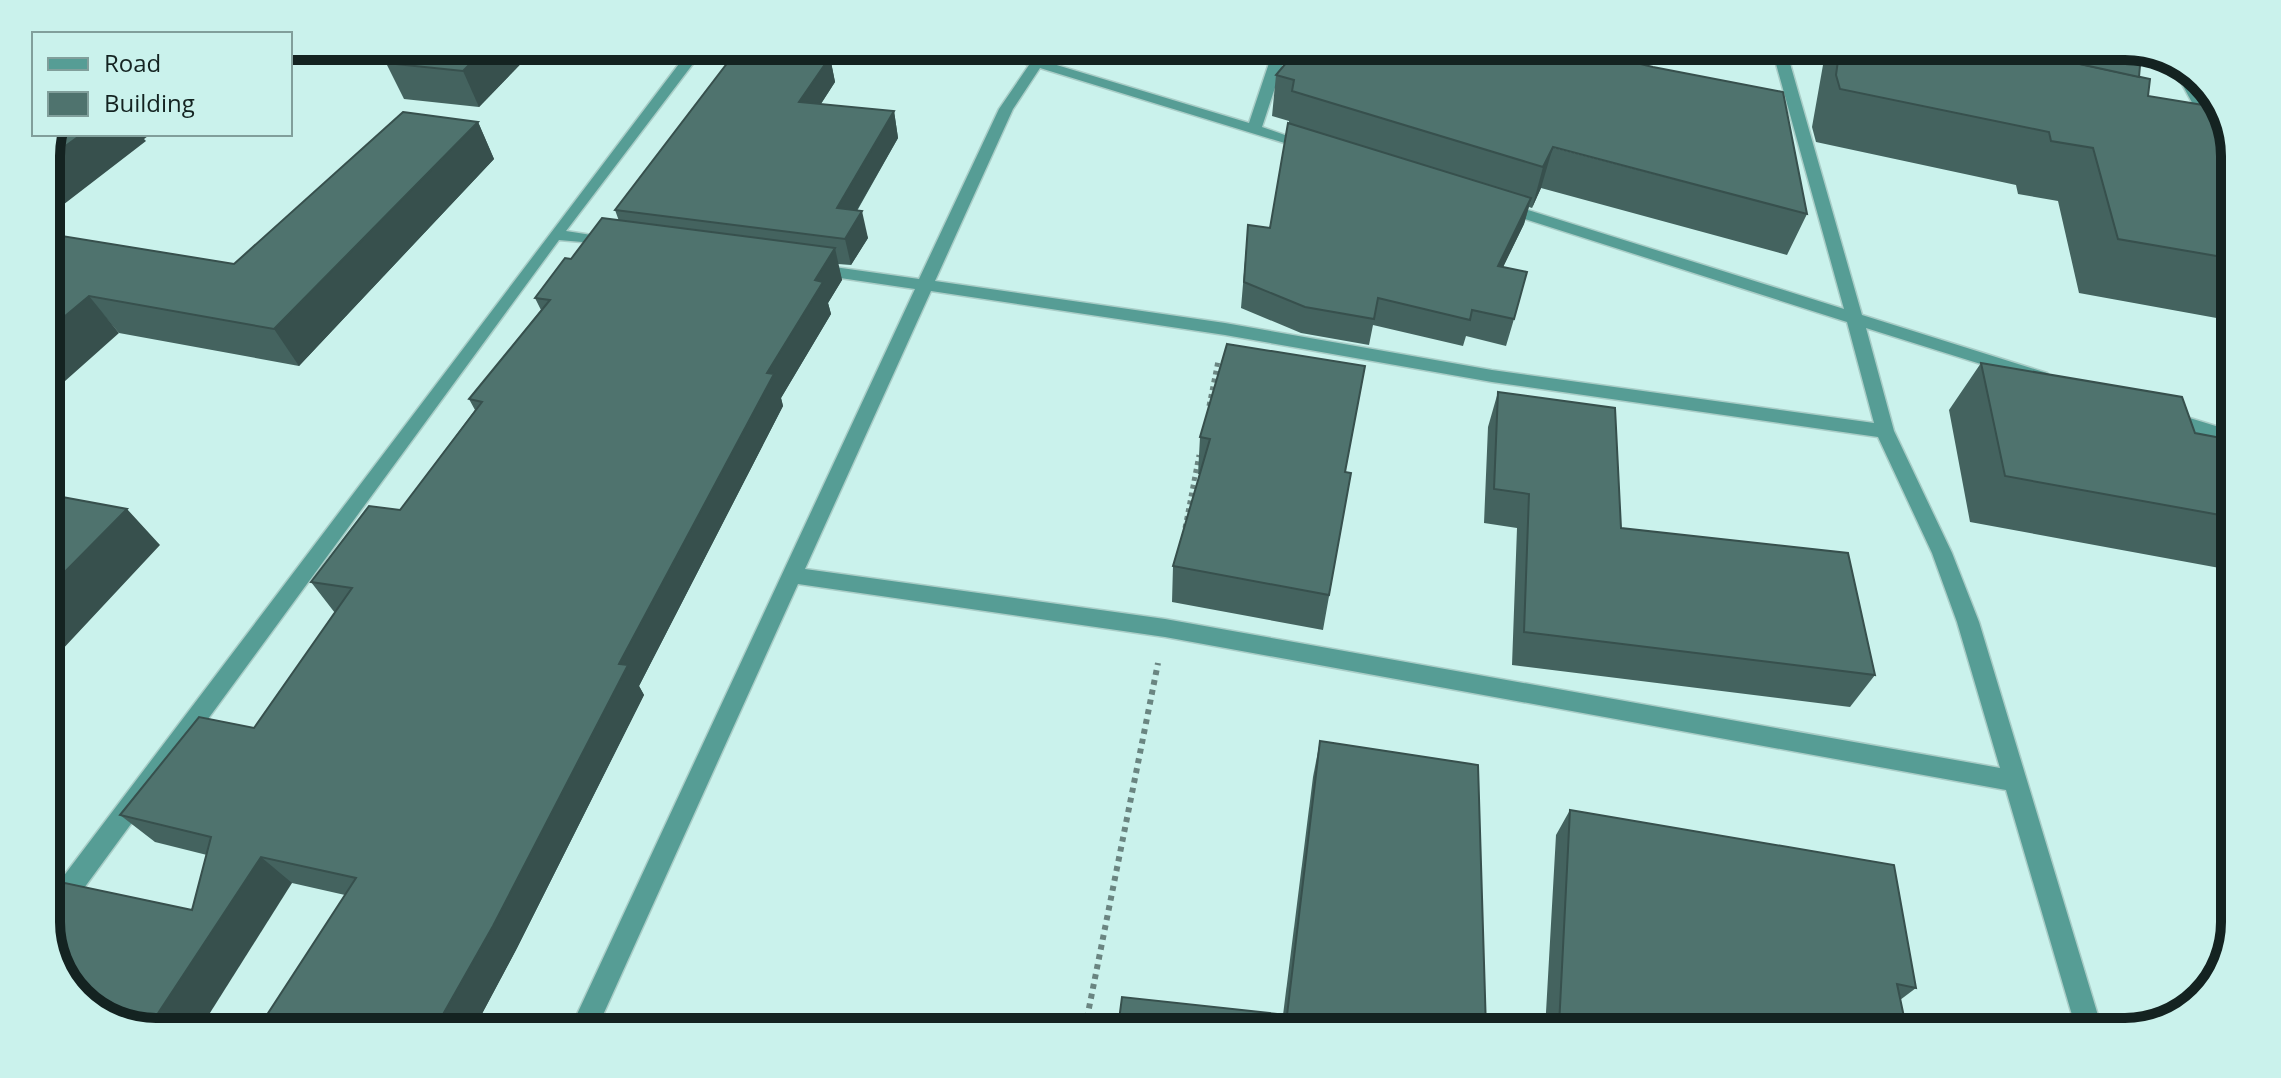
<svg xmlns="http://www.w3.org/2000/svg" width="2281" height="1078" viewBox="0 0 2281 1078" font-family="'Open Sans',sans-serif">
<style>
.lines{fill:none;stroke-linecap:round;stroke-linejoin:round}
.minor-casing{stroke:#a9cdc7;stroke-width:3}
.path-far1{stroke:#6a8581;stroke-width:5;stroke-dasharray:4 4;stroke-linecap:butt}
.path{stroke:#6a8581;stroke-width:6;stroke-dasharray:5 5;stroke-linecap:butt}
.minor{fill:#569d95;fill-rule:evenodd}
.wall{fill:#44635f}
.shaded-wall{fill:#37504d}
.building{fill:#4f736e;stroke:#37504d;stroke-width:2}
.rim{fill:none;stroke:#142321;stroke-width:10}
</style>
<rect width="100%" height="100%" fill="#caf2ec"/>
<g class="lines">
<g class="minor-casing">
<g id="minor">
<polygon points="691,48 705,48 566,231 617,239 617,245 559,240 65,914 56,918 47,914 47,898"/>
<path d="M987,50H1007L1249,123L1273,51H1287L1262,127L1316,146L1309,150L1304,149L1040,68L1013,109L935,281L1225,323L1492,370L1874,423L1847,322L1497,210L1495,207L1497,204H1509L1844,309L1773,53H1787L1862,315L2047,373L2050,377L2041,383L1866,328L1894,431L1952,553L1979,622L2103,1032H2077L2006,790L1165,637L798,584L598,1026L572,1025L915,289L813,274L805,269L813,264L919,279L999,109L1029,65ZM931,291L1225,335L1492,382L1878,437L1932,553L1957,622L2000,768L1165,619L805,569Z"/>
<polygon points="1793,53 1819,53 1858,64 1851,68"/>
<polygon points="2172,59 2190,73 2235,153 2235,171 2227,167 2170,62"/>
<polygon points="2167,411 2232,431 2232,445 2160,422 2158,417 2160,412"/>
</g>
</g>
<g class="path-far1">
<polyline points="1209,406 1218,361"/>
<polyline points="1185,528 1199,455"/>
</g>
<polyline class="path" points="1085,1028 1158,663"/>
<use href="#minor" class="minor"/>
</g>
<g class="wall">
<polygon points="404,47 536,48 479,107 404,99 386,63"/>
<polygon points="1828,53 2141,54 2139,77 2148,96 2235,149 2233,321 2079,293 2058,201 2018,194 2016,185 1816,142 1812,127 1823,65"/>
<polygon points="830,57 835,82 821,104 894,111 898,138 857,211 868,238 851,265 838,264 842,280 828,303 831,314 781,398 783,406 639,686 644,695 516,950 476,1025 261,1024 345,895 292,883 192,910 207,855 155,842 120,815 254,728 335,613 311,582 400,510 475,410 469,399 541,310 535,298 571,259 619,221 615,210"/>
<polygon points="1276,75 1807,214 1787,255 1541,188 1532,208 1529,207 1524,224 1503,267 1514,319 1506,346 1466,336 1463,346 1373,325 1369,345 1301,333 1241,308 1248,225 1270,228 1289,123 1289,121 1272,116"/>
<polygon points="478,122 494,159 299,366 119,333 46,248 234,264"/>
<polygon points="1227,344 1345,472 1351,473 1323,630 1172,602 1173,566 1200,474 1198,474 1200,437"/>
<polygon points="1981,363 2195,433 2232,440 2230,588 2225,569 1970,522 1949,410"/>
<polygon points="1498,392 1621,528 1875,675 1850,707 1512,665 1517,528 1484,523 1488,427"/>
<polygon points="1320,741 1486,1029 1283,1015 1313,777"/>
<polygon points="1570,810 1916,988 1900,1000 1907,1031 1545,1030 1556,835"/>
</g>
<g class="shaded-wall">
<polygon points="487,47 536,48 479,107 463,71"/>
<polygon points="830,57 835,82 805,128 799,102"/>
<polygon points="894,111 898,138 843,234 837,208"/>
<polygon points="478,122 494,159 299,366 274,329"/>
<polygon points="82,134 151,134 144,139 146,141 46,218 46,160"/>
<polygon points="1553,147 1541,188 1532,208 1543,167"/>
<polygon points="1531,198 1524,224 1491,292 1498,266"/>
<polygon points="862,211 868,238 851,265 845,239"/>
<polygon points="835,248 842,280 828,303 831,314 781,398 783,406 639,686 644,695 516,950 476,1025 437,1025 767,373 815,280"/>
<polygon points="89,296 119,333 46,398 46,332"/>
<polygon points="127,509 160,545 60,652 64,656 46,675 46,591"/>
<polygon points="261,857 292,883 203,1024 151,1024"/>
</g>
<g class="building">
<polygon points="404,47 487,47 463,71 386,63"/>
<polygon points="738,49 830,57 799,102 894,111 837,208 862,211 845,239 615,210"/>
<polygon points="1296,51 1591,52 1653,67 1783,92 1807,214 1553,147 1543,167 1292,91 1294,80 1276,75"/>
<polygon points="1839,53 2034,54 2150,79 2148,96 2221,108 2235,149 2234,259 2118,239 2093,148 2051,141 2049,132 1840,89 1836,75"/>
<polygon points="2034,54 2141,54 2139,77"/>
<polygon points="403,112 478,122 274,329 89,296 46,332 46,248 62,236 234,264"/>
<polygon points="1288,123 1531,198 1498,266 1527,272 1514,319 1472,310 1470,320 1378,298 1374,319 1305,307 1244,282 1248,225 1270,228"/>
<polygon points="53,134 82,134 46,160 46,149"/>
<polygon points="602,218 835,248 815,280 823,282 767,373 774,374 619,664 628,665 493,926 437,1025 261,1024 356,878 261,857 151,1024 113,1023 68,989 46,930 46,908 65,883 192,910 211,837 120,815 199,717 254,728 352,588 311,582 369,506 400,510 482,402 469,399 550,300 535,298 565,258 571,259"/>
<polygon points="1227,344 1365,366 1345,472 1351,473 1329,595 1173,566 1210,439 1200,437"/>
<polygon points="1981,363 2182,397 2195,433 2232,440 2231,517 2005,476"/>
<polygon points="1498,392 1615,408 1621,528 1848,553 1875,675 1524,632 1529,494 1494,489"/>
<polygon points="46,494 127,509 46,591"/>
<polygon points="1320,741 1478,765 1486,1029 1118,1028 1122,997 1287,1015"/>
<polygon points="1570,810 1894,865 1916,988 1897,984 1907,1031 1579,1030 1559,1026"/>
</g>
<path d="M0 0H2281V1078H0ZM156 60H2125A96 96 0 0 1 2221 156V922A96 96 0 0 1 2125 1018H156A96 96 0 0 1 60 922V156A96 96 0 0 1 156 60Z" fill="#caf2ec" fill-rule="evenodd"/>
<path class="rim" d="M156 60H2125A96 96 0 0 1 2221 156V922A96 96 0 0 1 2125 1018H156A96 96 0 0 1 60 922V156A96 96 0 0 1 156 60Z"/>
<rect x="32" y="32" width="260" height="104" fill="#caf2ec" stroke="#819f9b" stroke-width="2"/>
<rect x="48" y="58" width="40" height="12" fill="#569d95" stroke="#819f9b" stroke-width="2"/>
<text x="104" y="72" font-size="24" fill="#142321">Road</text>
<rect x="48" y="92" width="40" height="24" fill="#4f736e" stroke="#819f9b" stroke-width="2"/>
<text x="104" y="112" font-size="24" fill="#142321">Building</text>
</svg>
